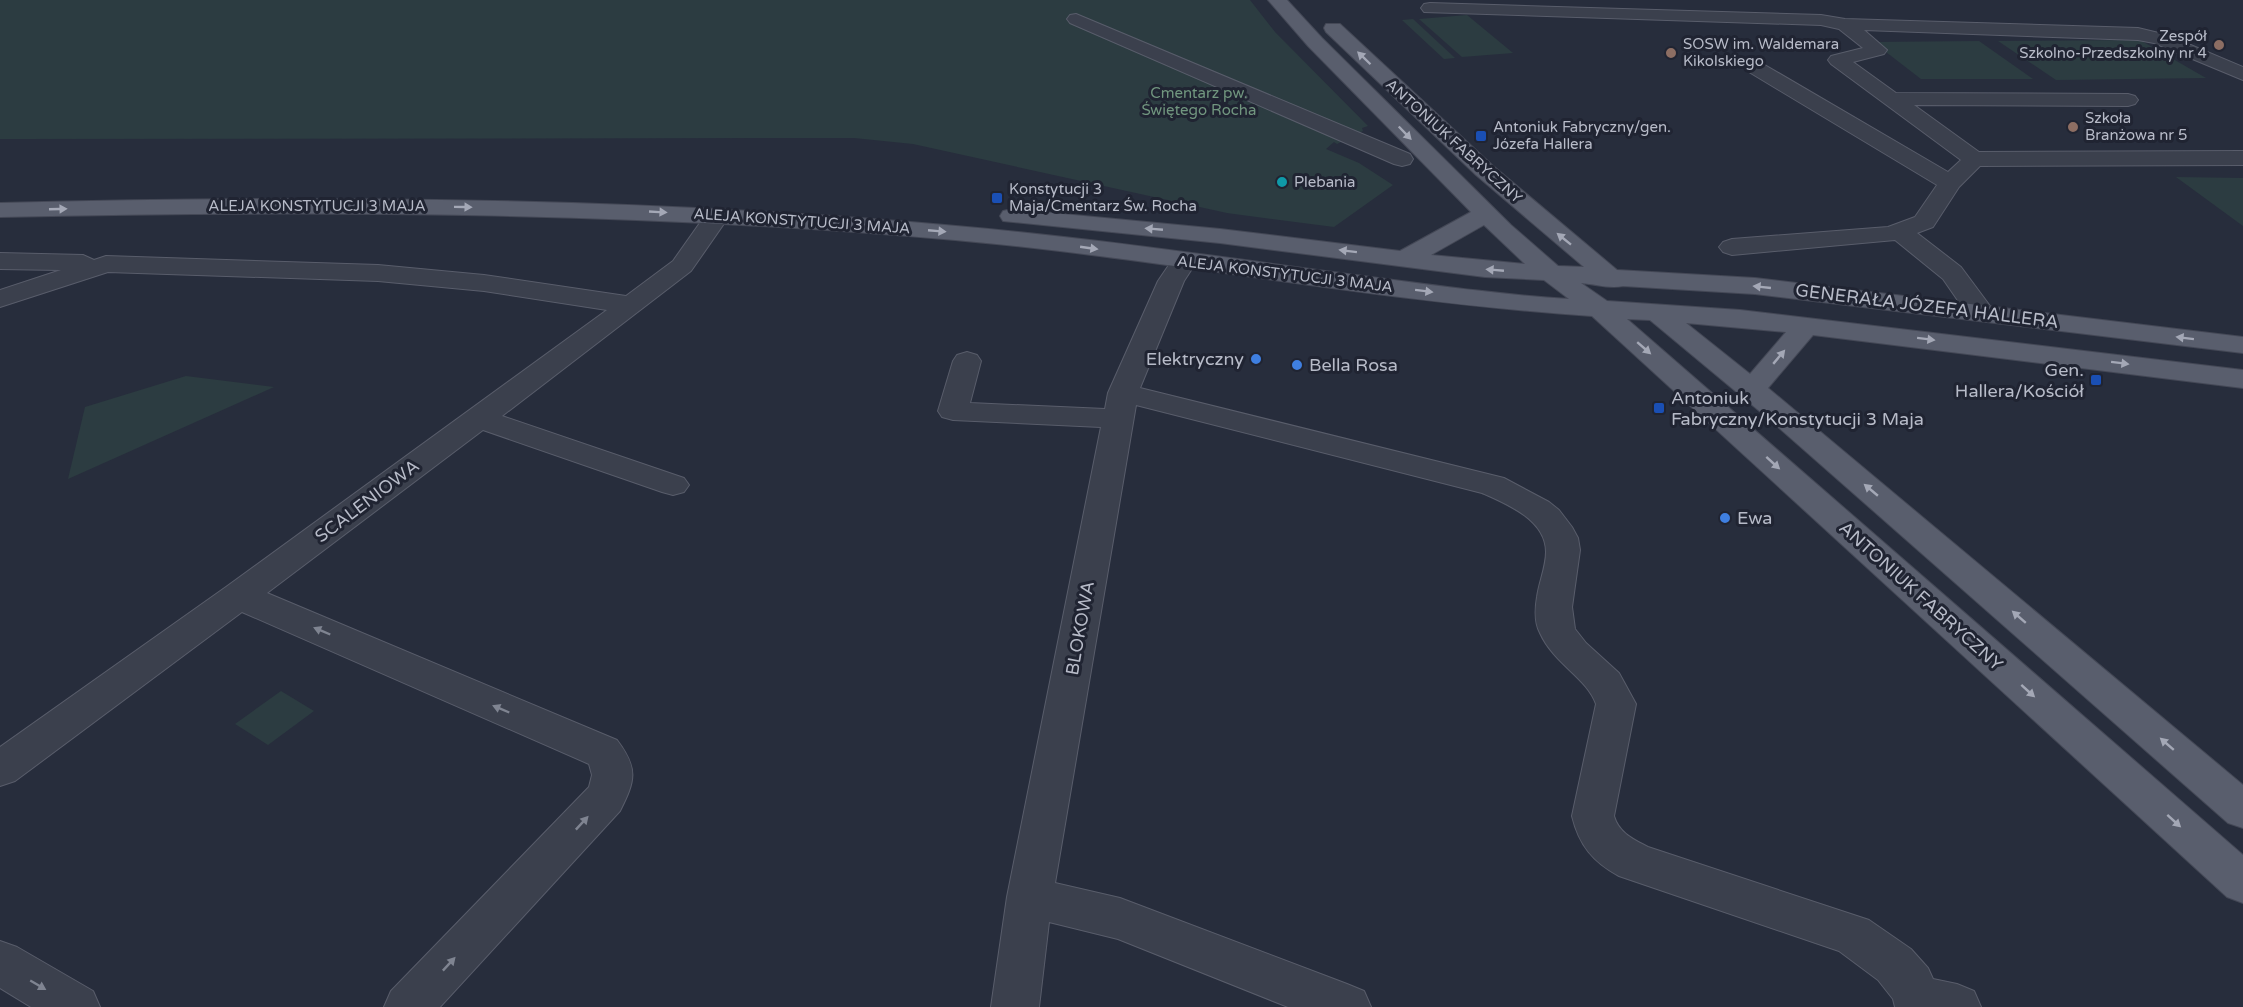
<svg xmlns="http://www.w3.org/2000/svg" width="2243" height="1007" viewBox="0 0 2243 1007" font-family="'Varela Round',sans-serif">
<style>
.green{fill:#2c3c41}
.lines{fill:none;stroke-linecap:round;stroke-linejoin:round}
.minor-casing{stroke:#595d6b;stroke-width:2}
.major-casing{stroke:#444856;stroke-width:2}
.minor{fill:#3b404d;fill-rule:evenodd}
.major{fill:#595e6d;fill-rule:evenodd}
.oneway{fill:#a4a8b6}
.oneway2{fill:#7f8491}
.education-dot{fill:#8d6e63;stroke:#202432;stroke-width:2}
.transit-dot{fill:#1a4fb4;stroke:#202432;stroke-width:2}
.culture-dot{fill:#0f9aa8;stroke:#202432;stroke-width:2}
.shop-dot{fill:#3f7fe0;stroke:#202432;stroke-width:2}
.labels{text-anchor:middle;stroke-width:6;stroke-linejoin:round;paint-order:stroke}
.far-poi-label{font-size:15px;fill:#b7bbc8;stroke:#202432;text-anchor:start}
.far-park-label{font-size:15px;fill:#71967f;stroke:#202432}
.far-street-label{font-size:15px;fill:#b7bbc8;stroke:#202432}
.street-label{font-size:18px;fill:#b7bbc8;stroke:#202432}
.poi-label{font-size:18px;fill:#b7bbc8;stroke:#202432;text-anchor:start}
</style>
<rect width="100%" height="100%" fill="#272d3c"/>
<g class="green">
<polygon points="0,0 1250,0 1275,32 1368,126 1362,128 1363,131 1337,144 1334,142 1326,149 1359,163 1393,185 1334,227 1227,213 913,144 854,138 0,139"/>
<polygon points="1467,15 1513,53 1462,57 1419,19"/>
<polygon points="1413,19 1455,58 1444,59 1402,20"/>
<polygon points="2140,40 2206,78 2056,80 1998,41"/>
<polygon points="1979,41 2033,79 1921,79 1873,42"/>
<polygon points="2176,177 2243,178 2243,226"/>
<polygon points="186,376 274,387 68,479 85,407"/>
<polygon points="281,691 314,711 268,745 235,724"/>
</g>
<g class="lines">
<g class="minor-casing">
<g id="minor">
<polygon points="1430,3 1821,15 1845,19 2138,28 2167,35 2243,67 2243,80 2154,43 2138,40 1864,30 1887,50 1884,54 1853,62 1896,93 2128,94 2135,96 2138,100 2135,104 2128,106 1914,105 1979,152 2243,151 2243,165 1980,166 1959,187 1933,227 1917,233 1961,267 1990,306 1994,312 1990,318 1980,320 1970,318 1943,279 1895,240 1732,255 1723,252 1719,247 1723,242 1732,239 1888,227 1915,217 1937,185 1749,72 1746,68 1749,64 1763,64 1948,172 1961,160 1831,64 1828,60 1831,56 1863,48 1839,29 1821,25 1424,12 1421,8 1424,4"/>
<polygon points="1076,14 1410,154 1413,159 1410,164 1402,166 1394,164 1070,23 1067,19 1070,15"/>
<path d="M718,208L727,210L730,215L691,271L502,416L684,478L689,485L684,492L673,495L662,492L483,430L267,593L617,740C639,769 635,781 620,811L440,1007H384L391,991L589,787L592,775L589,764L242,612L15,781L0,786V747L226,587L607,310L484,291L378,281L108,272L0,307V290L61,270L0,269V253L83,255L94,260L106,256L378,265L484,275L626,296L673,261L709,210Z"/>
<path d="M1184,253L1193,256L1197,261L1184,281L1140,388L1504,478L1549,502L1559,510L1572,527L1578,538L1580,550L1572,607L1575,629L1586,643L1619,673L1636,704L1614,816C1619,833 1633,839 1648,847L1869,920L1911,949L1928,968L1933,979L1957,984L1974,991L1981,1007H1895L1893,999L1878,980L1839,951L1619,876C1593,862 1579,845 1572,816L1596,704C1587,678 1554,664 1540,633C1534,622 1535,609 1537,597C1539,582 1546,567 1546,552C1546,520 1507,504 1482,493L1136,405L1055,883L1120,898L1347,984L1364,991L1371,1007H1288L1118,939L1049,922L1039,1007H991L1007,897L1101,427L953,420L942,417L938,411L953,361L957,355L967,352L977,355L981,361L970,403L1105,409L1108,393L1158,281L1175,256Z"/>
<polygon points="0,941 17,947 93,991 100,1007 31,1007 0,988"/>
</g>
</g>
<g class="major-casing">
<path id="major" d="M1268,0H1287L1322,38L1511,225L1558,266L1584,267L1476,175L1326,32L1324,28L1326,24H1340L1492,165L1617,270L1755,278L2243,337V353L1755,294L1623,286C1610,289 1595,284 1581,283L1607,301L1740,310L2243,370V388L1813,335L1768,388L2243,785V828L2228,823L1769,419L1650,320L1627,319L2243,855V903L2227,897L1592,316C1379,302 1168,259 955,240C637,212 319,210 0,217V203C319,195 638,197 956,226C1082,237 1208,255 1333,272C1411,282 1490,294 1569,299L1544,280L1485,277L1220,243L1003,221L1000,216L1003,211L1012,209L1220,229L1400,251L1471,212L1308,46ZM1484,225L1525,264L1431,255ZM1686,323L1786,332L1750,374Z"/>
</g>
<use href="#minor" class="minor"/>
<use href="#major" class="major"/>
</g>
<defs><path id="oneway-solid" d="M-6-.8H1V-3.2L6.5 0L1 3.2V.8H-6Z" transform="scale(1.5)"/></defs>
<g class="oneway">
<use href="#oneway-solid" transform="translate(1364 58) rotate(-136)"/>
<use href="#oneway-solid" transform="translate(1405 133) rotate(46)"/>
<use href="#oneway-solid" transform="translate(463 207) rotate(1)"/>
<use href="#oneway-solid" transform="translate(58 209) rotate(-2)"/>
<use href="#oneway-solid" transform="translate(658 212) rotate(3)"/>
<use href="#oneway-solid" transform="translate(1154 229) rotate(-175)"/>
<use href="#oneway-solid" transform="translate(937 231) rotate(5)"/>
<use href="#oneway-solid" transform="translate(1564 239) rotate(-141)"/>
<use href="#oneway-solid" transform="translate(1089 248) rotate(8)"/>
<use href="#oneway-solid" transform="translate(1348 251) rotate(-173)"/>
<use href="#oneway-solid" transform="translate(1495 270) rotate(-175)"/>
<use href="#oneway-solid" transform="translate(1762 287) rotate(-174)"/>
<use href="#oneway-solid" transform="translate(1424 291) rotate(7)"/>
<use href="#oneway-solid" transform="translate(2185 338) rotate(-173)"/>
<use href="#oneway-solid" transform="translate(1926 339) rotate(7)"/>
<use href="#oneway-solid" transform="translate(1644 348) rotate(41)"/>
<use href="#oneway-solid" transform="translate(1779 357) rotate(-50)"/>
<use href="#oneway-solid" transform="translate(2120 363) rotate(7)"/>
<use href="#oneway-solid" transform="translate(1773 463) rotate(42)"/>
<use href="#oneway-solid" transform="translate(1871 490) rotate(-140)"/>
<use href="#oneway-solid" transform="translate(2019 617) rotate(-139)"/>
<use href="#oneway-solid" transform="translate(2028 691) rotate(42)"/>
<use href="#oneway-solid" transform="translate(2167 744) rotate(-139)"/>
<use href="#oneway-solid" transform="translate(2174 821) rotate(42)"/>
</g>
<g class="oneway2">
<use href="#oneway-solid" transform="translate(322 631) rotate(-157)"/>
<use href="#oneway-solid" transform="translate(501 709) rotate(-157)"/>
<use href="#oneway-solid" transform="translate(582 823) rotate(-47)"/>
<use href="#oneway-solid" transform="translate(449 964) rotate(-47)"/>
<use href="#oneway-solid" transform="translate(38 985) rotate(30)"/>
</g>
<g class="education-dot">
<circle cx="2219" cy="45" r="6"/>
<circle cx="1671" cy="53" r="6"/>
<circle cx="2073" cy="127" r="6"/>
</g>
<g class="transit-dot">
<rect x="1475" y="130" width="12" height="12" rx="3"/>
<rect x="991" y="192" width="12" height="12" rx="3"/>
<rect x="2090" y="374" width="12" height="12" rx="3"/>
<rect x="1653" y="402" width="12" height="12" rx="3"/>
</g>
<circle class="culture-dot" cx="1282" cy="182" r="6"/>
<g class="shop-dot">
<circle cx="1256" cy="359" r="6"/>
<circle cx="1297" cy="365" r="6"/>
<circle cx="1725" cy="518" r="6"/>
</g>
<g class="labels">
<g class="far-poi-label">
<text x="2207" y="41" text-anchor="end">Zespół<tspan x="2207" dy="17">Szkolno-Przedszkolny nr 4</tspan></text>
<text x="1683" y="49">SOSW im. Waldemara<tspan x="1683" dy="17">Kikolskiego</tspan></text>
<text x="2085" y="123">Szkoła<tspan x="2085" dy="17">Branżowa nr 5</tspan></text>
<text x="1493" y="132">Antoniuk Fabryczny/gen.<tspan x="1493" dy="17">Józefa Hallera</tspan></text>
<text x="1294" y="187">Plebania</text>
<text x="1009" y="194">Konstytucji 3<tspan x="1009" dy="17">Maja/Cmentarz Św. Rocha</tspan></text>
</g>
<g class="far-park-label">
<text x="1199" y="98">Cmentarz pw.<tspan x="1199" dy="17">Świętego Rocha</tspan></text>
</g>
<g class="far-street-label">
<text transform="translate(1454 141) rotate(42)" y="5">ANTONIUK FABRYCZNY</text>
<text x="317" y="211">ALEJA KONSTYTUCJI 3 MAJA</text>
<text transform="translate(802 221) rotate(4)" y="5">ALEJA KONSTYTUCJI 3 MAJA</text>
<text transform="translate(1285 274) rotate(7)" y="5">ALEJA KONSTYTUCJI 3 MAJA</text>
</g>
<g class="street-label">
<text transform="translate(1927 306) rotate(7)" y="6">GENERAŁA JÓZEFA HALLERA</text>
<text transform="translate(367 501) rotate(-37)" y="6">SCALENIOWA</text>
<text transform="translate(1921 596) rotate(42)" y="6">ANTONIUK FABRYCZNY</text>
<text transform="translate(1080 628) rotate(-80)" y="6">BLOKOWA</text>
</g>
<g class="poi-label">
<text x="1244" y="365" text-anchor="end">Elektryczny</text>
<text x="1309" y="371">Bella Rosa</text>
<text x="2084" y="376" text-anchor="end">Gen.<tspan x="2084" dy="21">Hallera/Kościół</tspan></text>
<text x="1671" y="404">Antoniuk<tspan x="1671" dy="21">Fabryczny/Konstytucji 3 Maja</tspan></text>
<text x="1737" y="524">Ewa</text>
</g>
</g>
</svg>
